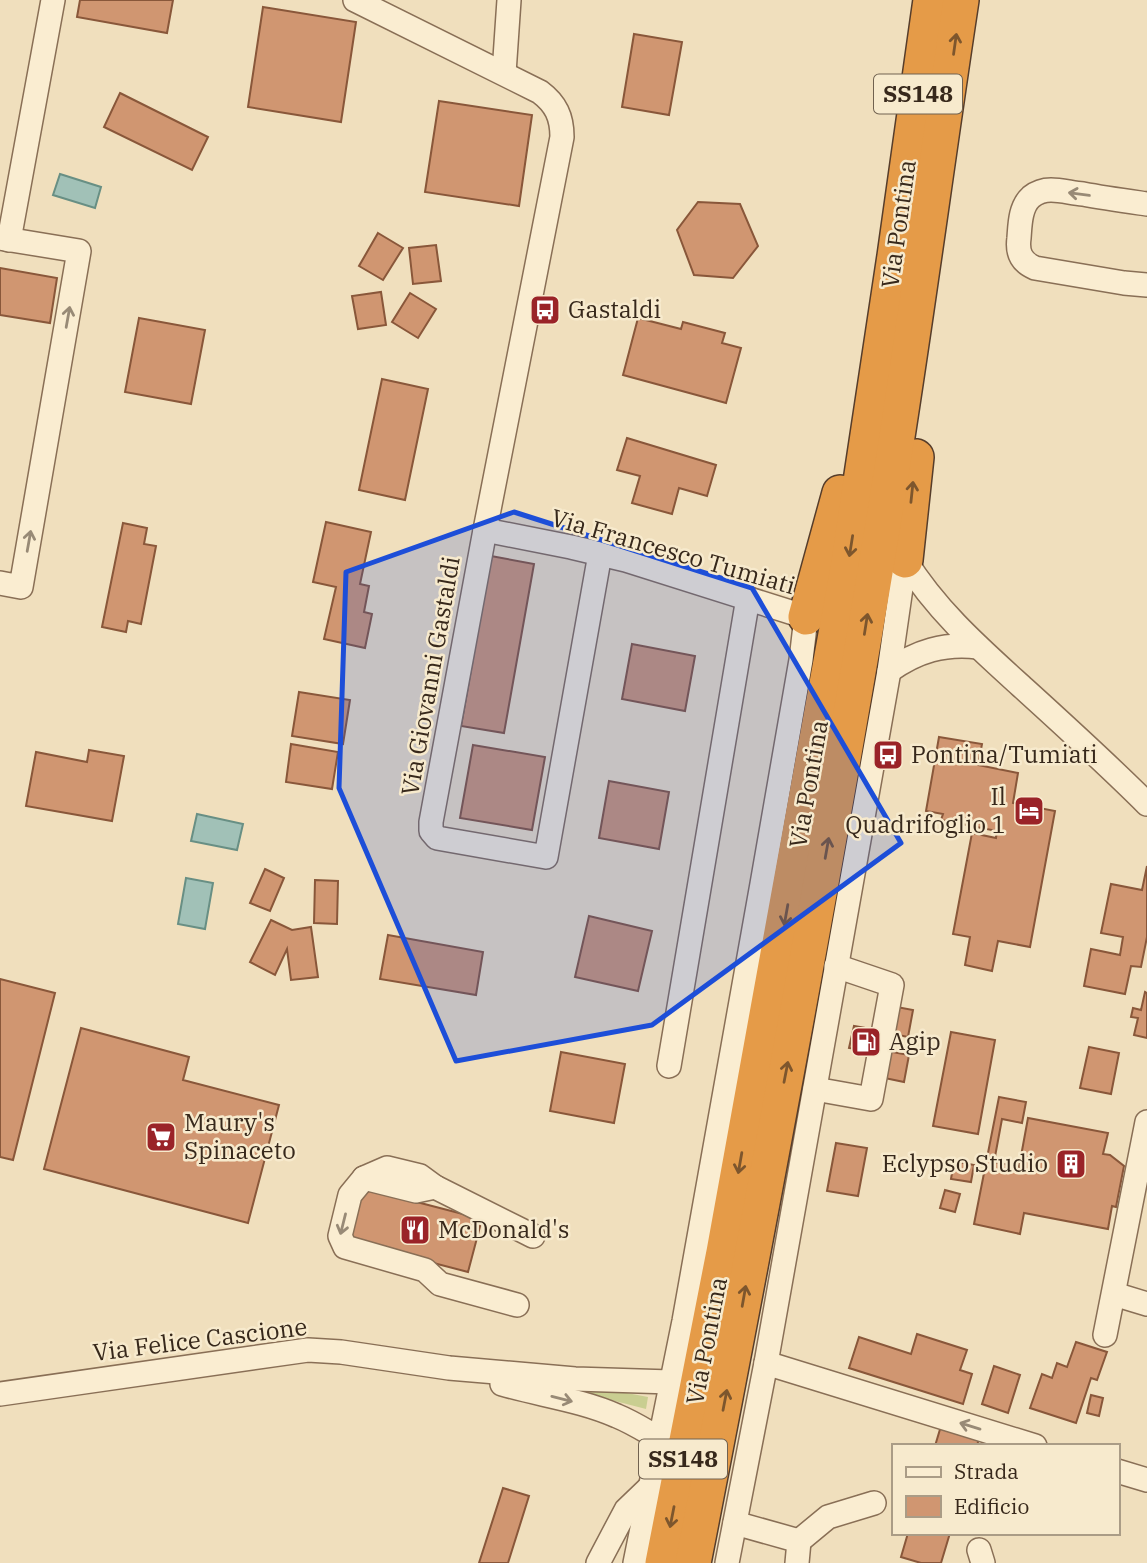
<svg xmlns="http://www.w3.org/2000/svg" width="1147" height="1563" viewBox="0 0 1147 1563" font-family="'IBM Plex Serif',serif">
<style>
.green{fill:#c9ce91}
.water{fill:#a1c1b7;stroke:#688f84;stroke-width:2}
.building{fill:#d09671;stroke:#89573a;stroke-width:2}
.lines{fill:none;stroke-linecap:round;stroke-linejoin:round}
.minor-casing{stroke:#896f56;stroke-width:26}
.highway-casing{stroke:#563d2b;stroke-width:38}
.minor{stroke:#faedd1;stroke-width:23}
.highway{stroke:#e59b48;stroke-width:35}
.oneway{stroke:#7d562d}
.oneway2{stroke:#988a76}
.marked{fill:#1d4ed8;fill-opacity:0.2;stroke:#1d4ed8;stroke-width:5;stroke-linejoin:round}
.labels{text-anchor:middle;stroke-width:5;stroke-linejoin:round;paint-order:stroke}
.shield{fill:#f7eacd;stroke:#716250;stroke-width:2}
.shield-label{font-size:23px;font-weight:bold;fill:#37281b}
.street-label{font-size:24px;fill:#37281b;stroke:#f7eacd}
.poi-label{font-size:24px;fill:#37281b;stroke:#f7eacd;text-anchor:start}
</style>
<rect width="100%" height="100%" fill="#f0dfbd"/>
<polygon class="green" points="584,1388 611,1390 648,1397 646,1409 584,1393 582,1391"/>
<g class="water">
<polygon points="60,174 101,187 95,208 53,195"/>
<polygon points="197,814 243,824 237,850 191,841"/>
<polygon points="186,878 213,883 205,929 178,924"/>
</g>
<g class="building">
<polygon points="80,0 173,0 167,33 77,17"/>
<polygon points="263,7 356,22 341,122 248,107"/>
<polygon points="634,34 682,42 669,115 622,107"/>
<polygon points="120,93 208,137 192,170 104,127"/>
<polygon points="439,101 532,115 519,206 425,192"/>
<polygon points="698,202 740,204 758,246 733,278 694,275 677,230"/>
<polygon points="378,233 403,248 383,280 359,266"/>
<polygon points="436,245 441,281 413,284 409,248"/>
<polygon points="0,268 57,278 50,323 0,315"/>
<polygon points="381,292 386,325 358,329 352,296"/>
<polygon points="410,293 436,309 418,338 392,322"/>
<polygon points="139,318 205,330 191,404 125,392"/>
<polygon points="638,318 681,329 683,322 725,333 722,343 741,348 726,403 623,375"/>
<polygon points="382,379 428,389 405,500 359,490"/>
<polygon points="627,438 716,465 707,496 679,488 672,514 632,503 640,476 617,470"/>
<polygon points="326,522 371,532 360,584 369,586 364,612 372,614 365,648 324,639 336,587 313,582"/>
<polygon points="123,523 147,528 144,544 156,546 141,624 128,621 126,632 102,627"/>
<polygon points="491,556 534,564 504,733 461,726"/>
<polygon points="632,644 695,656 685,711 622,699"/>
<polygon points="299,692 350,700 343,744 292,736"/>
<polygon points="939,737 982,744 978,765 1018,773 1013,803 1055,811 1030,947 998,941 992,971 965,965 970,937 953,934 972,833 996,838 997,831 941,820 943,814 926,811"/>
<polygon points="291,744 338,752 332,789 286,782"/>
<polygon points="473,745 545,757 532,830 460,818"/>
<polygon points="89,750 124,756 112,821 26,806 36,752 87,762"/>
<polygon points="609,781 669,792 659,849 599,838"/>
<polygon points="1147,866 1147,937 1141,967 1131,966 1125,994 1084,986 1091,949 1120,955 1123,937 1101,933 1111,884 1142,890"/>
<polygon points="265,869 284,878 270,911 250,903"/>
<polygon points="315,880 338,881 337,924 314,923"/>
<polygon points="589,916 652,931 638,991 575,977"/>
<polygon points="271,920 292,930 311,927 318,977 291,980 287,949 275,975 250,962"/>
<polygon points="388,935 483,952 476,995 380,979"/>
<polygon points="0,979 55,993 13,1160 0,1157"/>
<polygon points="1145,992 1147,993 1147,1038 1134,1035 1138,1018 1131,1017 1133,1008 1141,1010"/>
<polygon points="886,1005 913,1010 908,1037 884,1032 881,1050 909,1055 904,1082 875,1076 879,1053 849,1048 854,1026 882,1031"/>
<polygon points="81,1028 189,1057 183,1080 279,1105 248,1223 44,1169"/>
<polygon points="951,1032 995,1040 978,1134 933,1126"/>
<polygon points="1089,1047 1119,1053 1111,1094 1080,1088"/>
<polygon points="561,1052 625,1064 614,1123 550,1111"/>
<polygon points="999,1097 1026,1102 1022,1123 1002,1119 994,1162 1019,1167 1028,1118 1108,1133 1103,1154 1110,1155 1124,1166 1116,1207 1112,1206 1108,1229 1024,1213 1020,1234 974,1224"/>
<polygon points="836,1143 867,1148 858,1196 827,1191"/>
<polygon points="954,1161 974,1165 971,1182 951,1179"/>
<polygon points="363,1188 482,1219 468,1272 349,1241"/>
<polygon points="945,1190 960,1194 955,1212 940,1208"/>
<polygon points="917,1334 967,1350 960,1370 972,1374 963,1404 849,1368 859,1337 911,1354"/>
<polygon points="1076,1342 1107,1352 1097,1380 1091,1378 1076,1423 1030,1408 1042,1374 1052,1378 1057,1363 1067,1367"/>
<polygon points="994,1366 1020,1375 1008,1413 982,1404"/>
<polygon points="1091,1395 1103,1398 1099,1416 1087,1413"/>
<polygon points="941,1426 979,1438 977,1446 935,1446"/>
<polygon points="503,1488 529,1496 508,1563 479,1563"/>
<polygon points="908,1533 950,1533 941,1563 921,1563 901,1557"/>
</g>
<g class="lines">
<g class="minor-casing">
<g id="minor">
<path d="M355,0L540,92C556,104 562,117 562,137L485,530L431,822V831L437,838L546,857L600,554"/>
<polyline points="504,73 509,0"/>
<path d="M1147,204C1126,201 1104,198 1083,194C1072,193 1061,190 1051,190C1044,190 1036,193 1031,197C1020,207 1020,225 1019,238C1017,252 1021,262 1035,268L1124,283L1147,285"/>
<polyline points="0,238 79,251 21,587 0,583"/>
<polyline points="9,240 53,0"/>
<polyline points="485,530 571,547 626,560 806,617 801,660 762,884 684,1321 635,1563"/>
<path d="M905,560C936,610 978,647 1021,686C1064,725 1106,763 1147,804"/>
<path d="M889,671C917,651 944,643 978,647"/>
<polyline points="669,1066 748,598"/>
<polyline points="815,1089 871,1099 892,985 836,966"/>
<polyline points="364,1178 416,1191 435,1187"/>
<polyline points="1114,1294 1147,1304"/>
<polyline points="517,1305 440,1284 425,1270 345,1247 340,1236 350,1195 364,1178 387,1168 420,1176 435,1187 533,1236"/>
<polyline points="1105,1335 1147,1122"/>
<polyline points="766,1363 1035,1446"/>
<path d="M502,1384C540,1395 581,1400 617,1416C632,1422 646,1431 660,1439"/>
<polyline points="0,1394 308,1350 341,1352 449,1368 575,1379 671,1382"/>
<polyline points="1117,1471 1147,1480"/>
<polyline points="735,1523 799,1541 797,1563"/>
<polyline points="799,1541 828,1517 874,1503"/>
<polyline points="979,1550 983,1563"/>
<polyline points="598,1563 626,1510 651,1486"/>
<polyline points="727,1563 766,1363 889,671 905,560"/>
</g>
</g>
<g class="highway-casing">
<g id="highway">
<polyline points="905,560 916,457"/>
<polyline points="806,617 840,493"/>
<polyline points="663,1563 724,1252 848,568 895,256 931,0"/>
<path d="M693,1563C761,1214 827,864 885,512C913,342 935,171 961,0"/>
</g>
</g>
<use href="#minor" class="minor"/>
<use href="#highway" class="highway"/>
</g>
<defs><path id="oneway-shaft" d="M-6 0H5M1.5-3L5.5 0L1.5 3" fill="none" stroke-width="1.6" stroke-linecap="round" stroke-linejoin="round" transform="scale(1.75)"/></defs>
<g class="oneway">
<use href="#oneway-shaft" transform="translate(955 44) rotate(-82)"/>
<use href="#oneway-shaft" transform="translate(912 492) rotate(-84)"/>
<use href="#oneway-shaft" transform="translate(851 546) rotate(99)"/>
<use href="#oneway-shaft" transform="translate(866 624) rotate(-81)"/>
<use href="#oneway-shaft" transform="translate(827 848) rotate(-80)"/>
<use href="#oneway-shaft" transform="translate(786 915) rotate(100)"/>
<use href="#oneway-shaft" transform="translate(786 1072) rotate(-79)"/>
<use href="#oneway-shaft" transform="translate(740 1163) rotate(100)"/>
<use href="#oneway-shaft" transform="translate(744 1296) rotate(-80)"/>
<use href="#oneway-shaft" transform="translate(725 1400) rotate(-79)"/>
<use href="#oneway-shaft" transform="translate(672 1517) rotate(101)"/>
</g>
<g class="oneway2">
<use href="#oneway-shaft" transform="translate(1079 194) rotate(-172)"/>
<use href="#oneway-shaft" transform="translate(68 317) rotate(-80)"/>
<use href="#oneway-shaft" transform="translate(29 541) rotate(-80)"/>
<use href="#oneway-shaft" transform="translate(343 1224) rotate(104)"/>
<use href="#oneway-shaft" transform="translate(562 1399) rotate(14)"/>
<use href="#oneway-shaft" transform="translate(970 1426) rotate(-163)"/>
</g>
<path class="marked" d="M514,512L752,588L901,843L652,1025L456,1061L339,788L346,572Z"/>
<defs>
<g id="bus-square" transform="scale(1.575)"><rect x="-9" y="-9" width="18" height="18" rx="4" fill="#9a2328" stroke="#f7eacd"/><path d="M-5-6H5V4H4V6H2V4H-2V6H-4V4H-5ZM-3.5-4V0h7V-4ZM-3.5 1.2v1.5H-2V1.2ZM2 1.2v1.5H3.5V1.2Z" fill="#fff"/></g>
<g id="hotel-square" transform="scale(1.575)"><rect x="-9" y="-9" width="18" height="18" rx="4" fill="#9a2328" stroke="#f7eacd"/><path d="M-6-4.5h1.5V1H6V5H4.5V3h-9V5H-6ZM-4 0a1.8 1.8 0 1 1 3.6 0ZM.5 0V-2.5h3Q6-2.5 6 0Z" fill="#fff"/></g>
<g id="fuel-square" transform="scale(1.575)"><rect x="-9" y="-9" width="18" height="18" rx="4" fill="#9a2328" stroke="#f7eacd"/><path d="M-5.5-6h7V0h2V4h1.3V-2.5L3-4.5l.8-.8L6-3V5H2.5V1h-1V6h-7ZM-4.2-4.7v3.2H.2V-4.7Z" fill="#fff"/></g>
<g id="supermarket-square" transform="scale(1.575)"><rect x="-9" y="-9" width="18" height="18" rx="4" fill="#9a2328" stroke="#f7eacd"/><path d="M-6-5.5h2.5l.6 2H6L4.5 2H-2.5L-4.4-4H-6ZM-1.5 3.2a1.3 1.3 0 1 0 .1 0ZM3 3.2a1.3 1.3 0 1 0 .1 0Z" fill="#fff"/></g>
<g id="building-square" transform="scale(1.575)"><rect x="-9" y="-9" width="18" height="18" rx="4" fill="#9a2328" stroke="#f7eacd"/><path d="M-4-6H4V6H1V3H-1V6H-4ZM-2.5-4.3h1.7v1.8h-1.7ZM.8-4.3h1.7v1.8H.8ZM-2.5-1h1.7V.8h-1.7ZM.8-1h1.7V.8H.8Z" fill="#fff"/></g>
<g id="restaurant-square" transform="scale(1.575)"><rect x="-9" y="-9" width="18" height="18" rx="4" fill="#9a2328" stroke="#f7eacd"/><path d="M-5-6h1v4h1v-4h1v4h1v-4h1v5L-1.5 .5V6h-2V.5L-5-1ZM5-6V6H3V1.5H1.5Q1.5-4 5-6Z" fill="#fff"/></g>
</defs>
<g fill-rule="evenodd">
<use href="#bus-square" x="545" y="310"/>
<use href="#bus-square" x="888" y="755"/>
<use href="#hotel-square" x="1029" y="811"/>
<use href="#fuel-square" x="866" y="1042"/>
<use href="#supermarket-square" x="161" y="1137"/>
<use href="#building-square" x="1071" y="1164"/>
<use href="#restaurant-square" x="415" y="1230"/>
</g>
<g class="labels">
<g class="shield">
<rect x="874" y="74.5" width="88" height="39" rx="5"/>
<rect x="639" y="1439.5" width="88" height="39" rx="5"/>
</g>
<g class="shield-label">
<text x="918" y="102">SS148</text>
<text x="683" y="1467">SS148</text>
</g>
<g class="street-label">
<text transform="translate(899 224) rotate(-82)" y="8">Via Pontina</text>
<text transform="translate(673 552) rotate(16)" y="8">Via Francesco Tumiati</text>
<text transform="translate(431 676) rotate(-80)" y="8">Via Giovanni Gastaldi</text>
<text transform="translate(809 784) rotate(-80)" y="8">Via Pontina</text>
<text transform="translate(200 1340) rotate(-7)" y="8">Via Felice Cascione</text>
<text transform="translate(707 1341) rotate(-79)" y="8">Via Pontina</text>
</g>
<g class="poi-label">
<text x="568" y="318">Gastaldi</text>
<text x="911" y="763">Pontina/Tumiati</text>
<text x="1006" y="805" text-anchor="end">Il<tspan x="1006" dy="28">Quadrifoglio 1</tspan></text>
<text x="889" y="1050">Agip</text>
<text x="184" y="1131">Maury's<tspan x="184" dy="28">Spinaceto</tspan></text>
<text x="1048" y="1172" text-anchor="end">Eclypso Studio</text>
<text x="438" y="1238">McDonald's</text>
</g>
</g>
<rect x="892" y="1444" width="228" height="91" fill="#f7eacd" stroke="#aa9c86" stroke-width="2"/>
<rect x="906" y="1467" width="35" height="10" fill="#faedd1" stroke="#aa9c86" stroke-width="2"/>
<text x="954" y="1479" font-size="21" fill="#37281b">Strada</text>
<rect x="906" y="1496" width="35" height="21" fill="#d09671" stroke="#aa9c86" stroke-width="2"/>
<text x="954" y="1514" font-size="21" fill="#37281b">Edificio</text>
</svg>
